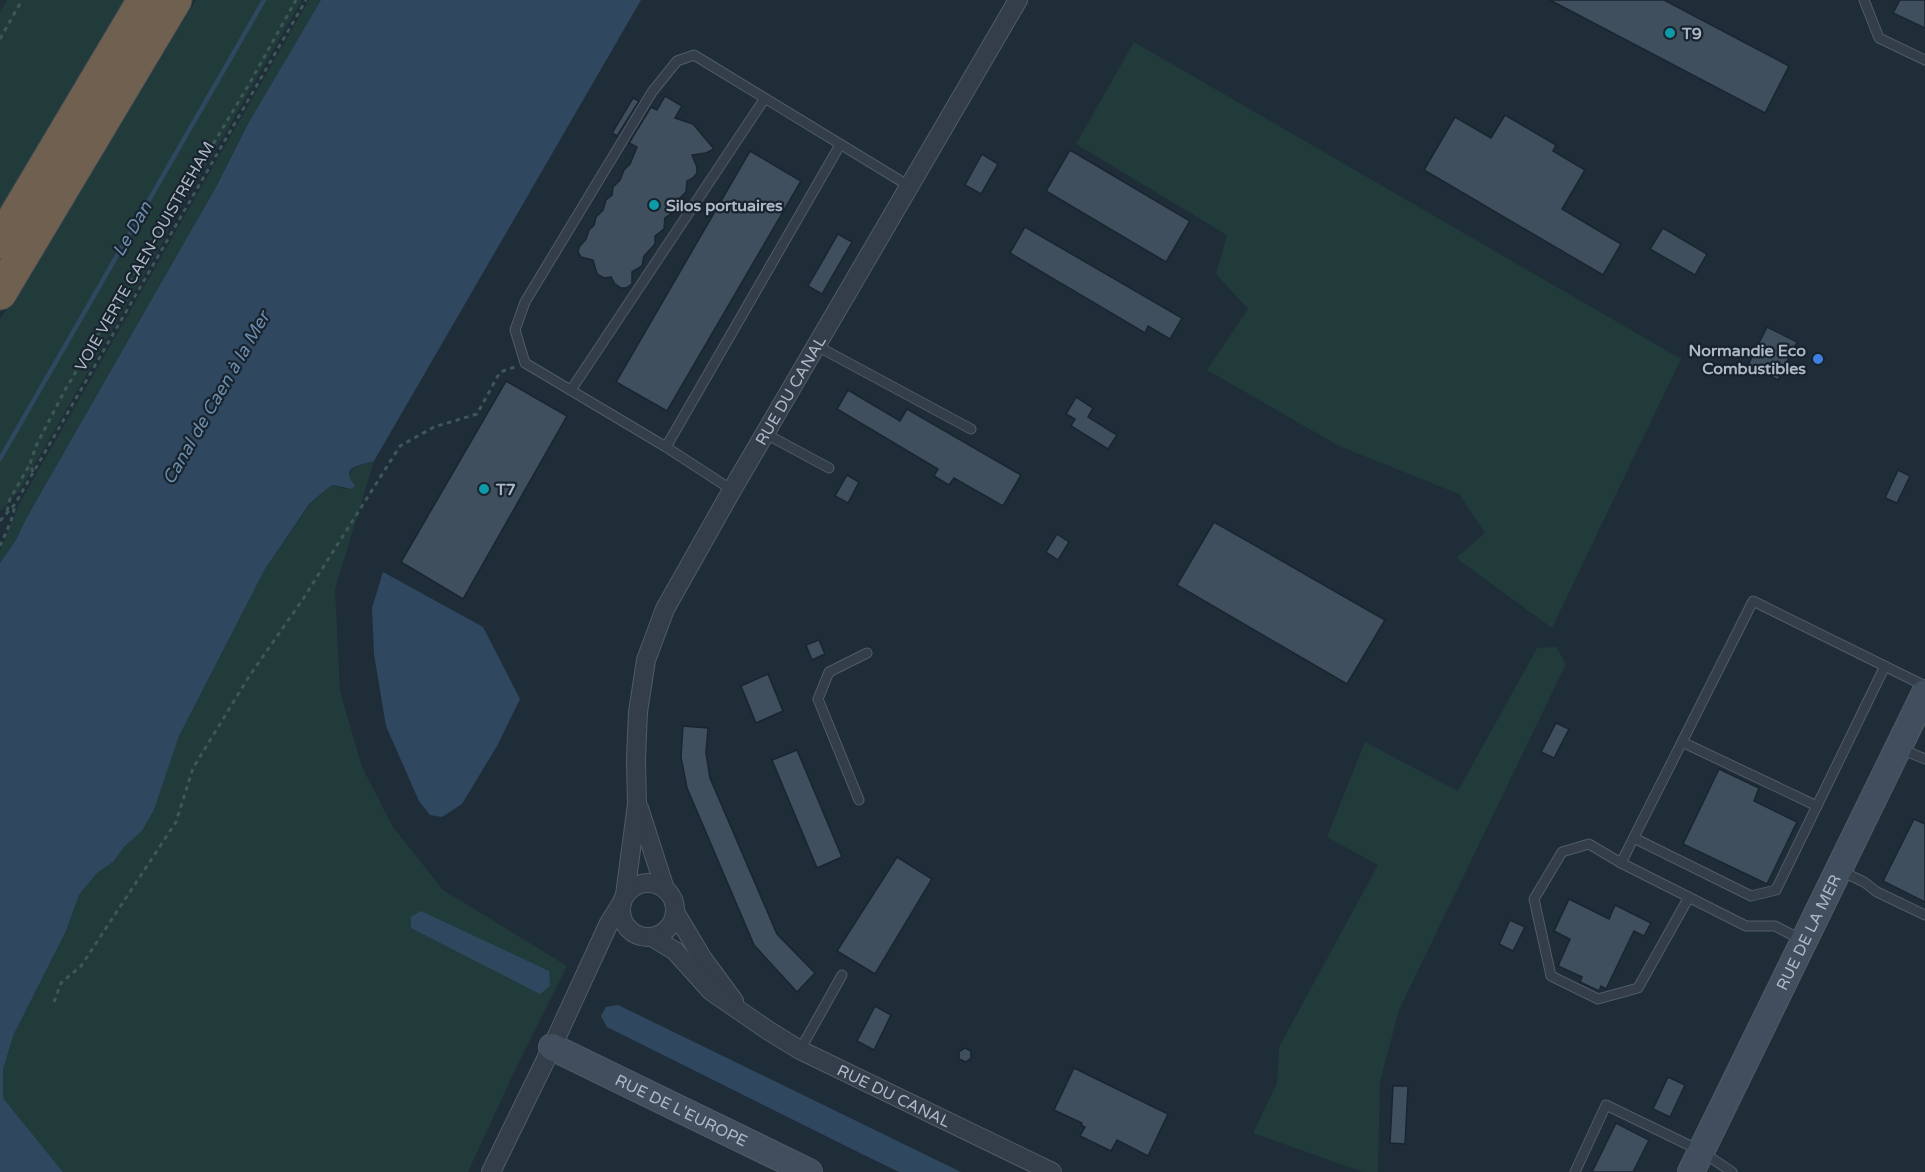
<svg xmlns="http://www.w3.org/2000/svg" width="1925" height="1172" viewBox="0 0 1925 1172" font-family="'Varela Round',sans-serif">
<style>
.green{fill:#213a3a}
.water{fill:#2f4860}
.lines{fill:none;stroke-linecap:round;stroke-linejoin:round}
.stream{stroke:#2f4860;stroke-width:4.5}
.building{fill:#3f4f5e;stroke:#1a2530;stroke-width:1.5}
.lane-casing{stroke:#505c67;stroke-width:11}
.street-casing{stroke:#505c67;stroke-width:20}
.secondary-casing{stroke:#505c67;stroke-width:28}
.highway-casing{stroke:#3d4954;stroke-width:35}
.path{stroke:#3e5758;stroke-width:3;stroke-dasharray:4.5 4.5;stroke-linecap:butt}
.lane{stroke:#333e4a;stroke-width:9}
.street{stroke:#333e4a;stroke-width:18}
.secondary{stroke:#404e5d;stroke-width:26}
.highway{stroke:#70604f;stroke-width:33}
.culture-dot{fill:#0f9aa8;stroke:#18232e;stroke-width:2}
.shop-dot{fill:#3f7fe0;stroke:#18232e;stroke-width:2}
.labels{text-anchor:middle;stroke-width:4.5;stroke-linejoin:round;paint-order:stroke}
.poi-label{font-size:16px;font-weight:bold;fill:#adb9c6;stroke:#18232e;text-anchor:start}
.street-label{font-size:16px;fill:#adb9c6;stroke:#18232e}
.water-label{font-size:18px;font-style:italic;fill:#6b8dac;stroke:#18232e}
</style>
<rect width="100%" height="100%" fill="#1f2d39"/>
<g class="green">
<polygon points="7,0 130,0 0,215 0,12"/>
<polygon points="196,0 302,0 200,177 173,220 163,242 20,490 0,512 0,319 41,257"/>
<polygon points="309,0 321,0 249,122 216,187 27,517 16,540 0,563 0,550 19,504"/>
<polygon points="1134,42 1681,359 1552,628 1456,558 1485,533 1459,494 1339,446 1207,370 1248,309 1216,274 1227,235 1076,144"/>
<path d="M374,461L335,589L340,691L362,767L393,827L443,890L567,966L518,1064L468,1172H63L3,1098V1070L13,1036L66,931L79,895L97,873L113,862L124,847L142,831L154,810L179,736L265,569L311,503L332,485L346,489C352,463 351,469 374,461Z"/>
<polygon points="1556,647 1566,664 1399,1010 1380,1082 1378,1172 1363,1172 1253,1133 1277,1083 1279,1047 1378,865 1327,837 1365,742 1458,791 1537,648"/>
</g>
<g class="water">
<path d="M321,0H641L374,461C359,466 339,466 355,486L352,489L332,485L310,503L265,569L179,736L154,810L142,831L124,847L113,862L97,873L79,895L66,931L13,1036L3,1070V1098L63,1172H0V563L16,540L27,517L216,187L249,122Z"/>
<polygon points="383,572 483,627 520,699 497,746 462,804 442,817 430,815 419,801 386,726 374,654 372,608"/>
<polygon points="421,911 549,971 550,986 540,994 411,928 411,917"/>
<polygon points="618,1005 961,1172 899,1172 862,1154 607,1027 601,1016 606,1007"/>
</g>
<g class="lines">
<polyline class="stream" points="0,459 264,0"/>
</g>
<g class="building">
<polygon points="1550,0 1664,0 1789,66 1765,113"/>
<polygon points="1900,0 1925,0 1925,28 1893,13"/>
<polygon points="665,96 682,106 675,118 693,124 714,149 706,153 692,155 697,167 697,173 693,178 687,181 686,192 677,201 675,211 665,218 664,229 655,236 655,244 644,256 642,266 632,272 632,284 626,288 621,288 615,284 611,277 604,278 597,274 593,260 581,257 578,252 579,247 586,239 589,230 594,225 596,217 603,210 606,200 612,195 613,187 620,180 624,170 630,164 637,147 629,143 651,107 657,110"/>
<polygon points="633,98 639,101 617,136 612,133"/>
<polygon points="1505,115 1556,145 1553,151 1585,170 1562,209 1621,244 1603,275 1424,170 1455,117 1491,138"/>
<polygon points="1070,150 1190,221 1166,262 1046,191"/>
<polygon points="750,151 801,181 667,411 616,382"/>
<polygon points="982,154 998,164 981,194 965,185"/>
<polygon points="1025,227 1182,318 1170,339 1148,326 1145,333 1010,253"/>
<polygon points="1663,228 1707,254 1695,275 1650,249"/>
<polygon points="838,234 852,242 822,294 808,286"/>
<polygon points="1767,327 1797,342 1778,380 1748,365"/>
<polygon points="506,381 567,416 463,599 401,562"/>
<polygon points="848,390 900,421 907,409 1021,475 1003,506 954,478 949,485 934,476 938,469 837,409"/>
<polygon points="1076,397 1093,408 1088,417 1117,435 1108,449 1071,426 1075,419 1066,414"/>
<polygon points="1898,470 1910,476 1897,503 1885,498"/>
<polygon points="847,475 859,482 848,503 835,496"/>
<polygon points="1214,522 1385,620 1347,684 1177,585"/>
<polygon points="1057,534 1069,542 1058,560 1046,552"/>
<polygon points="819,640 825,654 812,660 806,645"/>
<polygon points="768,674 783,711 756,723 741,686"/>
<polygon points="1556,723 1569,729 1554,758 1541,752"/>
<polygon points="683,726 708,728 706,753 710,778 777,934 815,973 797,992 754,945 687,788 681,757"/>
<polygon points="797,750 842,857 817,868 772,760"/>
<polygon points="1719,769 1759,788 1754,801 1797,822 1767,884 1683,844"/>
<polygon points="1914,819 1925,824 1925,902 1883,881"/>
<polygon points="897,857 932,879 875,974 837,951"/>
<polygon points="1569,899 1609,919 1615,905 1651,923 1644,936 1634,931 1606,989 1601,986 1599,991 1580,982 1582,977 1558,966 1570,939 1554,931"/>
<polygon points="1510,920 1525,927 1513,951 1499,944"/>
<polygon points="875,1006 891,1015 874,1050 857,1041"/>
<polygon points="965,1048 971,1051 971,1058 966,1062 959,1059 959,1052"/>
<polygon points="1074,1068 1168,1114 1148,1156 1117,1140 1111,1151 1080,1136 1085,1127 1081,1125 1082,1123 1054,1110"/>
<polygon points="1668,1077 1685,1085 1670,1117 1653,1109"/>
<polygon points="1393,1086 1408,1086 1405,1144 1390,1143"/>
<polygon points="1616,1123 1649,1140 1633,1172 1592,1172"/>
</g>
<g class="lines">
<g class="lane-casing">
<g id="lane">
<polyline points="1864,0 1879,38 1925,60"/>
<polyline points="817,346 971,429"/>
<polyline points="571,390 765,98"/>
<polyline points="766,434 829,468"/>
<polyline points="666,447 840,145"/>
<polyline points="732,490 666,447 525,363 515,330 525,302 652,92 677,61 694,55 909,186"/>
<polyline points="1682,742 1817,806"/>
<polyline points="1901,749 1925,759"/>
<polyline points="859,800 818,699 829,672 867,653"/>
<polyline points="1634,838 1751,896 1776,890 1885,666"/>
<polyline points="1621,863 1589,844 1562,852 1534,899 1551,976 1598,999 1638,988 1689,897"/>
<polyline points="1841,871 1864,882 1877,892 1925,915"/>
<polyline points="1802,940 1775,926 1746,926 1621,863 1753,601 1925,686"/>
<polyline points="800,1050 842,975"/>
<polyline points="1575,1172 1606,1105 1701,1151 1732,1172"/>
</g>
</g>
<g class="street-casing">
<g id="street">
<polyline points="639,808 665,889"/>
<circle cx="648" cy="910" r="27"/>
<path id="s1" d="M625,895L637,804L636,759L638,712L646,660L665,609L732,490L1018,0"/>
<polyline points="675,912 703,959 734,1001"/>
<path id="s2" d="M652,937L675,951L711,991L769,1031L800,1050L1052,1172"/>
<polyline points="491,1172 552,1047 609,923 621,904"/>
</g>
</g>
<g class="secondary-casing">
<g id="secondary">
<path id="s3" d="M552,1047L809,1172"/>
<path id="s4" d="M1691,1172L1925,693"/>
</g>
</g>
<g class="highway-casing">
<g id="highway">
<polyline points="0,242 144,0"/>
<polyline points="0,293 175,0"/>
</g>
</g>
<g class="path">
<polyline points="0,39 22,0"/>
<polyline points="33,472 30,464 36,446 65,390 248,86 296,0"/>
<polyline points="7,511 10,499 30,464"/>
<polyline points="0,521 15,504 306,0"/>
<polyline points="0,546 11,521 15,506"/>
<polyline points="54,1002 61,983 81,966 176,822 193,768 250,675 303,599 400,446 434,427 477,414 500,372 515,367"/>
</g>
<use href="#lane" class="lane"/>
<use href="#street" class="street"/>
<use href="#secondary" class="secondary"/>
<use href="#highway" class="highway"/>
</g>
<g class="culture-dot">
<circle cx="1670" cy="33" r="6"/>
<circle cx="654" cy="205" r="6"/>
<circle cx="484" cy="489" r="6"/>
</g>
<circle class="shop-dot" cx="1818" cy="359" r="6"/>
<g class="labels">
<g class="poi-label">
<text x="1682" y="39">T9</text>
<text x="666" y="211">Silos portuaires</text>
<text x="1806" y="356" text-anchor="end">Normandie Eco<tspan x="1806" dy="18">Combustibles</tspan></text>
<text x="496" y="495">T7</text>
</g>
<g class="street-label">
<text transform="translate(144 256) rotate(-60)" y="6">VOIE VERTE CAEN-OUISTREHAM</text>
<text dy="6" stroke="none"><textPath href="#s1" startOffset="543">RUE DU CANAL</textPath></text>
<text dy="6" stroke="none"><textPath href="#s4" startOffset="267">RUE DE LA MER</textPath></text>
<text dy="6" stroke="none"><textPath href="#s2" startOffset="292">RUE DU CANAL</textPath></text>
<text dy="6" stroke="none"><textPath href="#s3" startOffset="144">RUE DE L'EUROPE</textPath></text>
</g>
<g class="water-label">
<text transform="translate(132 229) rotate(-60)" y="6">Le Dan</text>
<text transform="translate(216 398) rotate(-60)" y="6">Canal de Caen à la Mer</text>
</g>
</g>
</svg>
